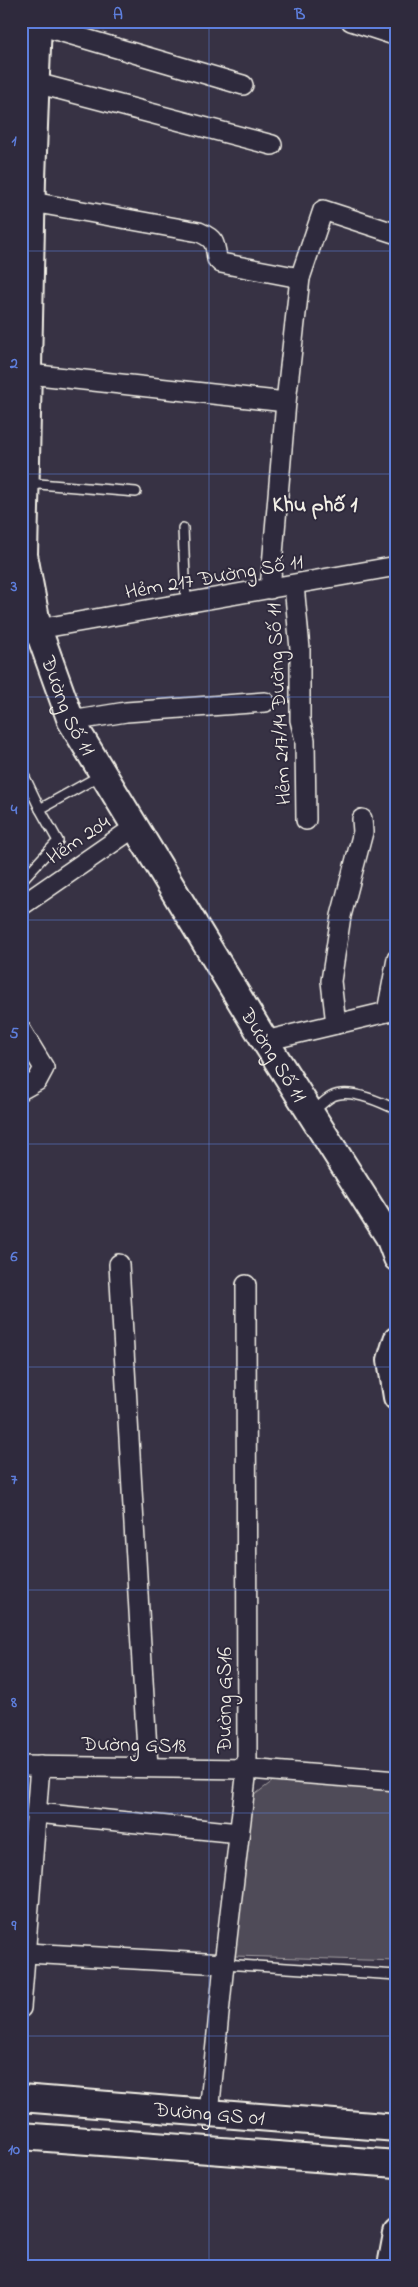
<svg xmlns="http://www.w3.org/2000/svg" width="418" height="2287" viewBox="0 0 418 2287" font-family="'Indie Flower',sans-serif">
<style>
.green{fill:#504b59;stroke:#a29ea0}
.lines{fill:none;stroke-linecap:round;stroke-linejoin:round}
.lane-casing{stroke:#f4f1e8;stroke-width:12}
.street-casing{stroke:#f4f1e8;stroke-width:22}
.secondary-casing{stroke:#f4f1e8;stroke-width:30}
.lane{stroke:#2f2a3d;stroke-width:9}
.street{stroke:#2f2a3d;stroke-width:19}
.secondary{stroke:#2f2a3d;stroke-width:26}
.grid{fill:none;stroke:#5e7fdd;stroke-width:1;stroke-opacity:0.55}
.labels{text-anchor:middle;stroke-width:4;stroke-linejoin:round;paint-order:stroke}
.street-label{font-size:21px;fill:#f4f1e8;stroke:#2f2a3d}
.neighbourhood-label{font-size:22px;font-weight:bold;fill:#f4f1e8;stroke:#2f2a3d}
.neatline{fill:none;stroke:#5e7fdd;stroke-width:2}
.grid-label{font-size:16px;text-anchor:middle;font-weight:bold;fill:#5e7fdd}
</style>
<rect width="100%" height="100%" fill="#373244"/>
<filter id="ink" filterUnits="userSpaceOnUse"><feTurbulence type="fractalNoise" baseFrequency=".02" numOctaves="2"/><feDisplacementMap in="SourceGraphic" scale="10" xChannelSelector="R" yChannelSelector="G"/><feConvolveMatrix kernelMatrix="1 2 1 2 8 2 1 2 1" color-interpolation-filters="sRGB"/></filter>
<g filter="url(#ink)">
<polygon class="green" points="277,1778 397,1788 397,1961 235,1956 249,1799"/>
<g class="lines">
<g class="lane-casing">
<g id="lane">
<polyline points="27,483 136,492"/>
<polyline points="183,528 186,603"/>
<polyline points="21,769 40,809"/>
<polyline points="21,881 58,841 40,809 101,775"/>
<path d="M312,1112C318,1108 324,1101 331,1097C348,1087 381,1102 397,1110"/>
<polyline points="224,1964 397,1975"/>
</g>
</g>
<g class="street-casing">
<g id="street">
<polyline points="351,21 397,36"/>
<polyline points="38,25 243,85"/>
<polyline points="36,83 272,145"/>
<path d="M32,202L199,232C215,239 215,243 217,259L221,263L300,278"/>
<polyline points="29,374 286,402"/>
<polyline points="294,585 300,649 300,720 305,740 306,820"/>
<polyline points="270,589 286,402 300,278 323,210 397,234"/>
<polyline points="38,629 397,566"/>
<polyline points="71,721 126,712 265,702"/>
<polyline points="21,906 135,827"/>
<polyline points="336,1024 331,981 341,916 363,832 362,819"/>
<polyline points="21,1030 44,1068 37,1081 21,1090"/>
<polyline points="265,1041 387,1012 397,959"/>
<polyline points="119,1264 148,1767"/>
<polyline points="21,1766 247,1769 397,1781"/>
<polyline points="37,1813 239,1833"/>
<polyline points="27,1953 224,1964"/>
<polyline points="21,2008 40,1766"/>
<polyline points="209,2113 224,1964 247,1769 246,1285"/>
</g>
</g>
<g class="secondary-casing">
<g id="secondary">
<path id="s1" d="M38,21L32,178L24,555L38,629L71,721L265,1041L389,1237L397,1258"/>
<polyline points="397,1340 391,1360 397,1397"/>
<path id="s2" d="M21,2098L397,2128"/>
<polyline points="21,2136 397,2164"/>
<polyline points="391,2266 397,2234"/>
</g>
</g>
<use href="#lane" class="lane"/>
<use href="#street" class="street"/>
<use href="#secondary" class="secondary"/>
</g>
</g>
<path class="grid" d="M209,21V2266M21,251H397M21,474H397M21,697H397M21,920H397M21,1144H397M21,1367H397M21,1590H397M21,1813H397M21,2036H397"/>
<g class="labels">
<g class="street-label">
<text transform="translate(214 576) rotate(-10)" y="7">Hẻm 217 Đường Số 11</text>
<text transform="translate(278 704) rotate(-93)" y="7">Hẻm 217/14 Đường Số 11</text>
<text dy="7" stroke="none"><textPath href="#s1" startOffset="692">Đường Số 11</textPath></text>
<text transform="translate(78 839) rotate(-34)" y="7">Hẻm 204</text>
<text dy="7" stroke="none"><textPath href="#s1" startOffset="1098">Đường Số 11</textPath></text>
<text transform="translate(224 1700) rotate(-90)" y="7">Đường GS16</text>
<text transform="translate(134 1744) rotate(1)" y="7">Đường GS18</text>
<text dy="7" stroke="none"><textPath href="#s2" startOffset="189">Đường GS 01</textPath></text>
</g>
<g class="neighbourhood-label">
<text x="315" y="511">Khu phố 1</text>
</g>
</g>
<rect width="418" height="2287" fill="none" stroke="#2f2a3d" stroke-width="55"/>
<rect x="28" y="28" width="362" height="2232" class="neatline"/>
<g class="grid-label">
<text x="118" y="19">A</text>
<text x="300" y="19">B</text>
<text x="14" y="145">1</text>
<text x="14" y="368">2</text>
<text x="14" y="591">3</text>
<text x="14" y="814">4</text>
<text x="14" y="1038">5</text>
<text x="14" y="1261">6</text>
<text x="14" y="1484">7</text>
<text x="14" y="1707">8</text>
<text x="14" y="1930">9</text>
<text x="14" y="2154">10</text>
</g>
</svg>
